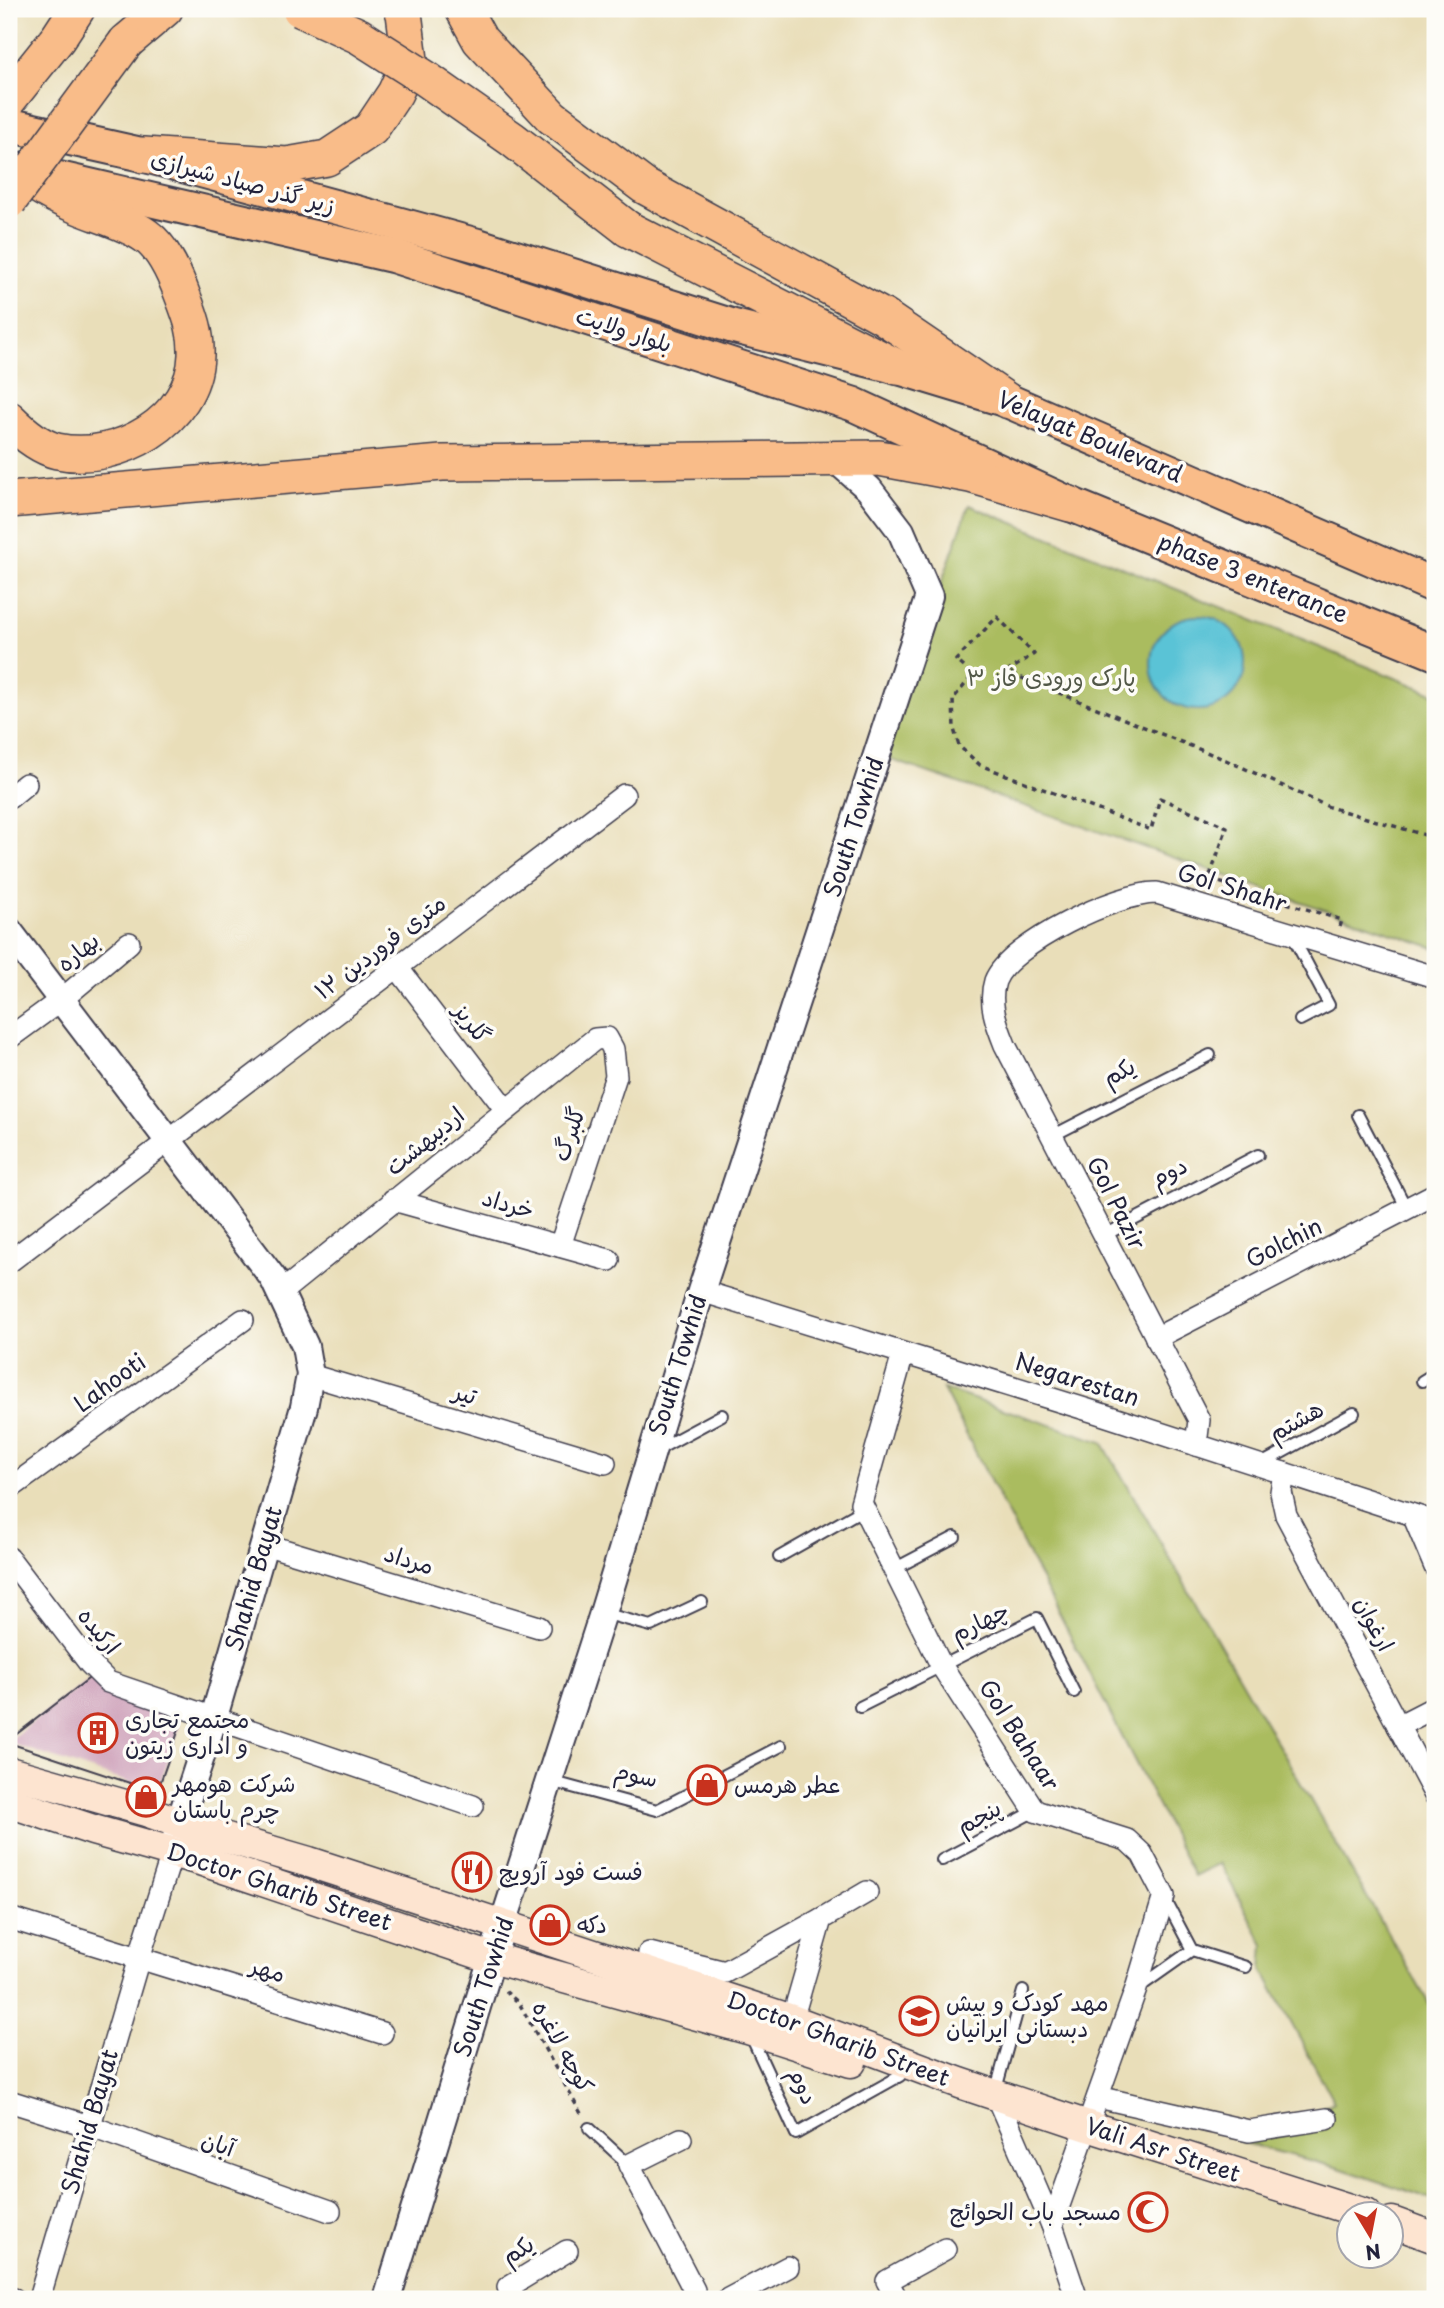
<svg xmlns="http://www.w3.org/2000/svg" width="1444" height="2308" viewBox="0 0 1444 2308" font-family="'Playpen Sans','Playpen Sans Arabic',sans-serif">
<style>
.green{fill:#aabc5f;stroke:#666f4d;stroke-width:2}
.water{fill:#5ac3d6;stroke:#3e7288;stroke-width:2}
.building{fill:#cea1ba}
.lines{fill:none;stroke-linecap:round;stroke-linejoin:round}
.service-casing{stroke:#403e4e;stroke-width:14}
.minor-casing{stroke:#403e4e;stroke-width:24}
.tertiary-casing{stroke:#403e4e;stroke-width:30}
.secondary-casing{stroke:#403e4e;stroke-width:33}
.primary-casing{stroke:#403e4e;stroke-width:37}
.trunk-casing{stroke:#403e4e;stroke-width:38}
.path{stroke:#403e4e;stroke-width:3.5;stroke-dasharray:5 5;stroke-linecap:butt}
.service{stroke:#fff;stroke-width:10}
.minor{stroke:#fff;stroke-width:21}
.tertiary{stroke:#fff;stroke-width:26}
.secondary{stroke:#fde4d0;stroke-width:30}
.primary{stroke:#f9bc89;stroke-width:33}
.trunk{stroke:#f9bc89;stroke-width:35}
.trunk-bridge-casing{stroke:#403e4e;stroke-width:38;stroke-linecap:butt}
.trunk-bridge{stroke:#f9bc89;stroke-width:35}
.labels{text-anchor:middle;stroke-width:7;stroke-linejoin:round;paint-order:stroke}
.street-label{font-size:23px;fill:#22223b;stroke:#fdfcf7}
.park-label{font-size:23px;fill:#525848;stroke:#fdfcf7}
.poi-label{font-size:23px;fill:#22223b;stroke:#fdfcf7;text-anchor:start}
</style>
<rect width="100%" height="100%" fill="#fdfcf7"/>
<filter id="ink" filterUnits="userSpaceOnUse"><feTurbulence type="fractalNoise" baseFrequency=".0143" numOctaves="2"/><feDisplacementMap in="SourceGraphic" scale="14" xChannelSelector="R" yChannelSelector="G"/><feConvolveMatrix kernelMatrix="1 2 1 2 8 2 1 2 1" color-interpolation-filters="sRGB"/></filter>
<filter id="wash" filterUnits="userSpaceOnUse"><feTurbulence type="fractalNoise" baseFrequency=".00686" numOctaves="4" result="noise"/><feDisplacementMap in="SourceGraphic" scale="28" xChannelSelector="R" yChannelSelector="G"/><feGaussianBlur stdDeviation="1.57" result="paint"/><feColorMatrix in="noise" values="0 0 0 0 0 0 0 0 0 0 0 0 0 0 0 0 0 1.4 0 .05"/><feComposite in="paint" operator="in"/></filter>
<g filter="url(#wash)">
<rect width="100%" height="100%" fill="#e9deb9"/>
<g class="green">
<polygon points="969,505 1435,694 1435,948 880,756"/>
<polygon points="943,1389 1102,1442 1435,2014 1435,2200 1339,2168 1244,2143 1334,2102 1262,1969 1264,1945 1220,1863 1194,1876"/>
</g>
<circle class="water" cx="1198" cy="663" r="47"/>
<g id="blocks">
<polygon class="building" points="92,1676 172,1713 180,1726 157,1792 9,1743 9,1740"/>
</g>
</g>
<g filter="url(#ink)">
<use href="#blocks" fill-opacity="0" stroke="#403e4e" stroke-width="2"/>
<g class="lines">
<g class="service-casing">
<g id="service">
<polyline points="1293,937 1329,1005 1300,1020"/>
<polyline points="1358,1115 1407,1209"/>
<polyline points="1052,1136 1210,1055"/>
<polyline points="1103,1236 1258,1155"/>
<polyline points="1422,1381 1435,1373"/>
<polyline points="657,1450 722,1415"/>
<polyline points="1261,1464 1354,1413"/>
<polyline points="779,1557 864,1509"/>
<polyline points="894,1569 955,1537"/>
<polyline points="603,1613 651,1626 702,1602"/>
<polyline points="860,1707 1037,1618 1074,1692"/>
<polyline points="550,1781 657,1810 781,1746"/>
<polyline points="942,1860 1035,1811"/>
<polyline points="1164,1897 1192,1950"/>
<polyline points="1141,1986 1192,1950 1246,1967"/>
<polyline points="750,2034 796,2134 900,2076"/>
<polyline points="995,2093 1023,1991"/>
<polyline points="589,2128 629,2165"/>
</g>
</g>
<g class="minor-casing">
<g id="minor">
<polyline points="9,798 26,784"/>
<polyline points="397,967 506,1110"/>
<polyline points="9,1038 61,1000 129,943"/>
<polyline points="393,1200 609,1260"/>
<polyline points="9,1262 624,795"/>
<polyline points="701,1291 1098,1413 1435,1522"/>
<polyline points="280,1293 595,1039 607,1038 613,1049 616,1076 560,1246"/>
<polyline points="1156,1338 1435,1194"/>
<polyline points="903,1354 861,1503 941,1665 1035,1811 1127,1840 1142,1854 1164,1896 1136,1989 1052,2225"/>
<polyline points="310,1375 605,1463"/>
<path d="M1196,1445L1199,1420L1005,1045C997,1025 988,1003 995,981C1009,944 1119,892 1157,893L1435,977"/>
<polyline points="1284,1473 1281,1492 1286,1515 1435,1795"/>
<polyline points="9,1489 243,1320"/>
<polyline points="1413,1515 1435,1567"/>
<polyline points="264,1544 539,1627"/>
<polyline points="9,1558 89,1663 108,1682 473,1806"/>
<polyline points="1398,1726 1435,1707"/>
<polyline points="9,1918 382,2033"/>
<polyline points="649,1953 725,1972 821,1919"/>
<polyline points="792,2020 821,1919 867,1892"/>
<polyline points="995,2093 1052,2225 1077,2299"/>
<polyline points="1098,2097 1249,2131 1327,2119"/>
<polyline points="9,2101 89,2126 330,2211"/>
<polyline points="681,2139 629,2165 694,2290 692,2299"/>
<polyline points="9,2298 14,2299"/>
<polyline points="39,2299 139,1958 173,1851"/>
<polyline points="514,2299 508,2287 567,2251"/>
<polyline points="728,2299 788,2267"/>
<polyline points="897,2299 887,2281 945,2249"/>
</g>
</g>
<g class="tertiary-casing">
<g id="tertiary">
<polyline points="9,931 273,1278 305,1346 310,1375 304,1407 214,1717 179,1824 173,1851"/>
<polyline points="387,2299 492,1958 603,1613 701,1291 929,596 901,531 869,489 835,459"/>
</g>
</g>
<g class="secondary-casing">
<g id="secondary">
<polyline points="9,1772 146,1811 203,1831 309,1862 460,1911 792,2020 960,2083 1088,2126 1365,2214"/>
<polyline points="9,1802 93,1830 200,1860 492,1958 748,2029 851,2062"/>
<polyline points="1392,2222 1435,2238"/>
</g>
</g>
<g class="primary-casing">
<g id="primary">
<polyline points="9,125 144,155 476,245 732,326 897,367 1006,400 1435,586"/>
<polyline points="18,169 394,256 853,404 1070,504 1435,653"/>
</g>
</g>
<g class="trunk-casing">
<g id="trunk">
<polyline points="463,9 480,40 552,117 644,186 884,317 1006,400"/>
<polyline points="126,42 165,9"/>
<polyline points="9,99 58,38 77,9"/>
<polyline points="144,155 287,165 327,158 371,129 395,93 410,60 404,13 402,9"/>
<path d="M9,168C30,180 51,195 73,204C97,215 125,221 146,236C164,249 175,275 182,294C190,315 197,332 196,355C194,421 117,464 57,451C40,447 21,431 9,419"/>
<polyline points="628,229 897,367"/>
<polyline points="9,500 442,463 879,458 970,475 1070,504"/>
</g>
</g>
<g class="path">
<polyline points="1340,927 1342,920 1209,879 1227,827 1160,798 1151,830 980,765 959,746 954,729 953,699 973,675 956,660 997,617 1034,654 1007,672 1226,760 1329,807 1435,838"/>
<polyline points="505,1991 519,2003 583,2117"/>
</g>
<use href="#service" class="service"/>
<use href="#minor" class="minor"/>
<use href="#tertiary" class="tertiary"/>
<use href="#secondary" class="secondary"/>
<use href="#primary" class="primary"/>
<use href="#trunk" class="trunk"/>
<g class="trunk-bridge-casing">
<g id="trunk-bridge">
<polyline points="300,9 359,36 425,78 512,139 628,229"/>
<polyline points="9,201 126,42"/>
</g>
</g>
<use href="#trunk-bridge" class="trunk-bridge"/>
</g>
</g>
<defs>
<g id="building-ring" transform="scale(2.0125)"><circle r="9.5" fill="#fdfcf7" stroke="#c8321e" stroke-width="1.5"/><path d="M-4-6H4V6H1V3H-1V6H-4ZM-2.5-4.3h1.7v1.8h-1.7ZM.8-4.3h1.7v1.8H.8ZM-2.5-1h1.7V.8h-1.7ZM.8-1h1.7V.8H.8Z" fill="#c8321e"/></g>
<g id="shop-ring" transform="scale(2.0125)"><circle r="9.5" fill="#fdfcf7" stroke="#c8321e" stroke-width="1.5"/><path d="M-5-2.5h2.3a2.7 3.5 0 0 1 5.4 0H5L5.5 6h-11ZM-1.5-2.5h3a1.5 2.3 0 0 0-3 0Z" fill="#c8321e"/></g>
<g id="restaurant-ring" transform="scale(2.0125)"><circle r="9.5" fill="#fdfcf7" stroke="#c8321e" stroke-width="1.5"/><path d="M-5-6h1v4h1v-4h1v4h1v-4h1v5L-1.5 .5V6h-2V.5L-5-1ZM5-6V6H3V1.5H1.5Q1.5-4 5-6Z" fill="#c8321e"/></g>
<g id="school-ring" transform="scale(2.0125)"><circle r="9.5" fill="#fdfcf7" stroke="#c8321e" stroke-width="1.5"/><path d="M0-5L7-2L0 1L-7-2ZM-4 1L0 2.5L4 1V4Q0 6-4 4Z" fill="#c8321e"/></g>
<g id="mosque-ring" transform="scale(2.0125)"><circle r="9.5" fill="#fdfcf7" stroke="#c8321e" stroke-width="1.5"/><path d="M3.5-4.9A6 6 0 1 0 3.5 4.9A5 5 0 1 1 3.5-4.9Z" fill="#c8321e"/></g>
</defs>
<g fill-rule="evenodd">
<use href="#building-ring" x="98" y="1733"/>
<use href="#shop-ring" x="707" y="1785"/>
<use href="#shop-ring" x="146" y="1797"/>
<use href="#restaurant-ring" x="472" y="1872"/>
<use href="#shop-ring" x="550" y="1925"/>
<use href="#school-ring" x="919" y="2016"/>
<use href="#mosque-ring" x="1148" y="2212"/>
</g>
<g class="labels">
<g class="street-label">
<text transform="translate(243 182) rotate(15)" y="8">زیر گذر صیاد شیرازی</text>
<text transform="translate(624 330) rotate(18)" y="8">بلوار ولایت</text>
<text transform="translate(1090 437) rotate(23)" y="8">Velayat Boulevard</text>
<text transform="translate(1253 578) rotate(22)" y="8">phase 3 enterance</text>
<text transform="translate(854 827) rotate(-72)" y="8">South Towhid</text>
<text transform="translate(1232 888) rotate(17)" y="8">Gol Shahr</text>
<text transform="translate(380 947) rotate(-37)" y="8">۱۲ متری فروردین</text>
<text transform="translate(78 952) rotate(-40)" y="8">بهاره</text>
<text transform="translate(472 1023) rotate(53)" y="8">گلریز</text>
<text transform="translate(1119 1072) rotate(-27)" y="8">یکم</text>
<text transform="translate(569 1134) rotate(-71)" y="8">گلبرگ</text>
<text transform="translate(425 1141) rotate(-39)" y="8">اردیبهشت</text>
<text transform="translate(1169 1172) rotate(-27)" y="8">دوم</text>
<text transform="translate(1116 1203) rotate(63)" y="8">Gol Pazir</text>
<text transform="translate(508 1204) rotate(16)" y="8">خرداد</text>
<text transform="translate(1284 1243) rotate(-27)" y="8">Golchin</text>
<text transform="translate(678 1365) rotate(-73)" y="8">South Towhid</text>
<text transform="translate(1077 1380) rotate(17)" y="8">Negarestan</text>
<text transform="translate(110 1383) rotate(-36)" y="8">Lahooti</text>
<text transform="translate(465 1394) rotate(17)" y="8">تیر</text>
<text transform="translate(1296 1421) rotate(-29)" y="8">هشتم</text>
<text transform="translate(409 1560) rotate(17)" y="8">مرداد</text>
<text transform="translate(254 1579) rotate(-74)" y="8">Shahid Bayat</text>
<text transform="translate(980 1622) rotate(-26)" y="8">چهارم</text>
<text transform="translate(1374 1624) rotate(62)" y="8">ارغوان</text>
<text transform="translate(99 1631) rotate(51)" y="8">ارکیده</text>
<text transform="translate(1019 1735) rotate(57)" y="8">Gol Bahaar</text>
<text transform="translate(636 1775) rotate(12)" y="8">سوم</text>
<text transform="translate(979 1817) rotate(-28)" y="8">پنجم</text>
<text transform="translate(279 1887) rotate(18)" y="8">Doctor Gharib Street</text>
<text transform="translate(268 1970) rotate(17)" y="8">مهر</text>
<text transform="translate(484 1987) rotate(-72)" y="8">South Towhid</text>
<text transform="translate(838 2039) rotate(20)" y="8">Doctor Gharib Street</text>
<text transform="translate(563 2047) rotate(61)" y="8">کوچه لاغره</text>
<text transform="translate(803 2086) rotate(65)" y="8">دوم</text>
<text transform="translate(90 2122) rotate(-74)" y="8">Shahid Bayat</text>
<text transform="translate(218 2144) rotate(19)" y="8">آبان</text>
<text transform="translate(1163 2150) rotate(18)" y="8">Vali Asr Street</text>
<text transform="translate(518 2250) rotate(-31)" y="8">یکم</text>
</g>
<g class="park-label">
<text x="1051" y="686">پارک ورودی فاز ۳</text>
</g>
<g class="poi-label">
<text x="125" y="1728">مجتمع تجاری<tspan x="125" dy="26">و اداری زیتون</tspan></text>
<text x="173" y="1792">شرکت هومهر<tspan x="173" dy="26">چرم باستان</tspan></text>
<text x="734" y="1793">عطر هرمس</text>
<text x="499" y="1880">فست فود آرویچ</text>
<text x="577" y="1933">دکه</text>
<text x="946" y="2011">مهد کودک و پیش<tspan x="946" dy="26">دبستانی ایرانیان</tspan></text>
<text x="1121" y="2220" text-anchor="end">مسجد باب الحوائج</text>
</g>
</g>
<rect width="1444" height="2308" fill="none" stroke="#fdfcf7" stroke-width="35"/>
<g transform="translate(1370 2235) rotate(170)"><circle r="33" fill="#fdfcf7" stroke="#a5a5ac" stroke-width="2"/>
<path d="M0-5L12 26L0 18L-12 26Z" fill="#c8321e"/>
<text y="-10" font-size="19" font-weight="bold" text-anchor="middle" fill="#22223b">N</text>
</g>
</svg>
